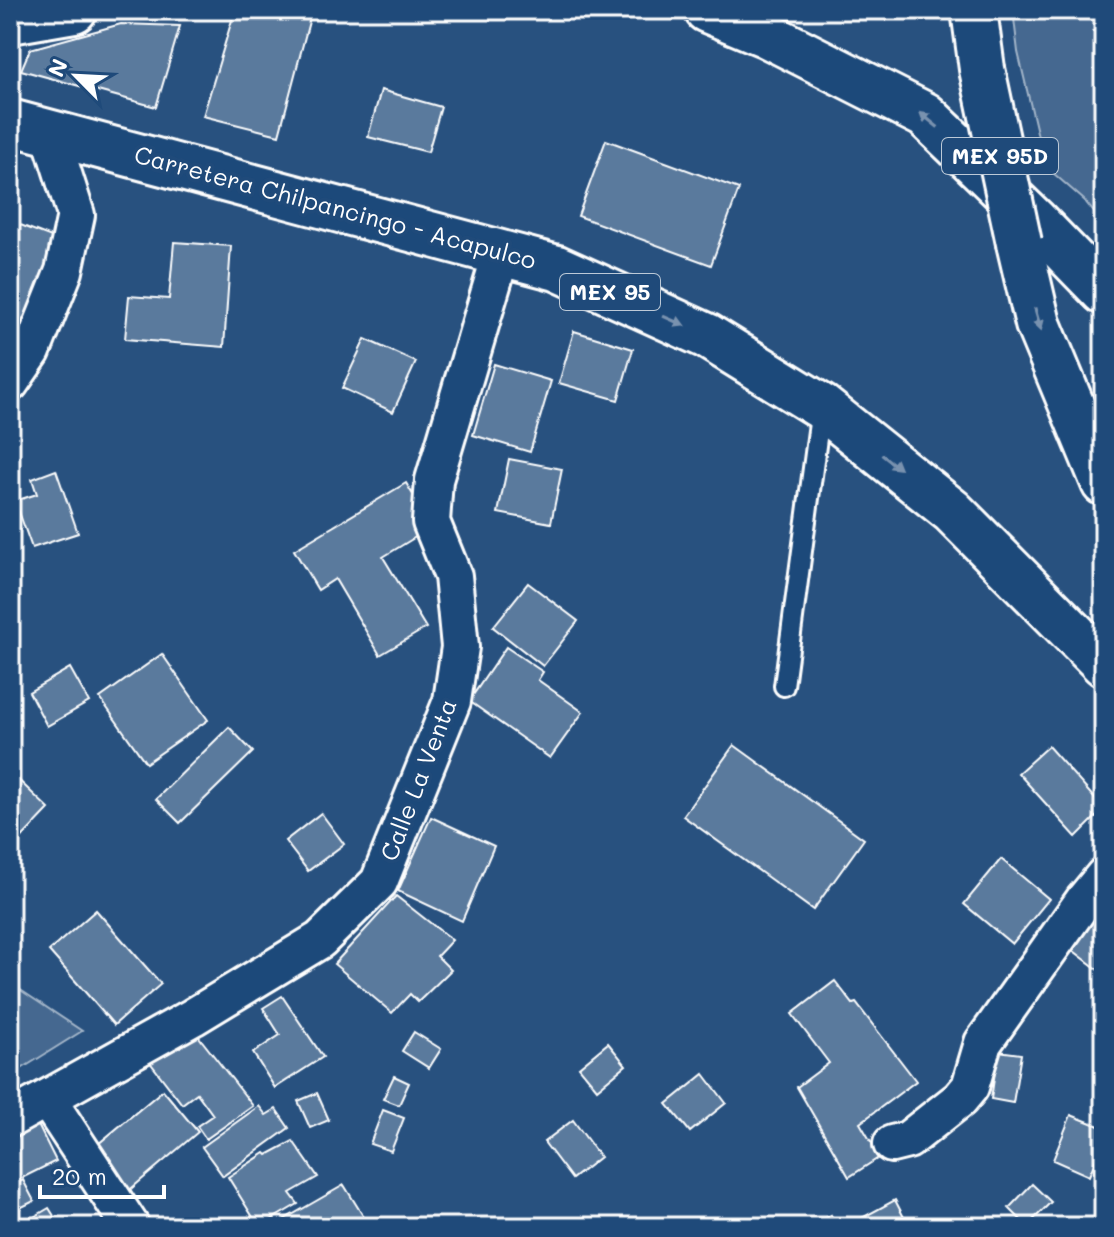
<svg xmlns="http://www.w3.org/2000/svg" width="1114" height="1237" viewBox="0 0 1114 1237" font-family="Mali,sans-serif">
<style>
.green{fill:#446890;stroke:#a2b4c8;stroke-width:2}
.building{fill:#5a7a9d;stroke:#fff;stroke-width:2}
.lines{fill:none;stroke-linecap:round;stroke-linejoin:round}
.lane-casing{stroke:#fff;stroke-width:24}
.street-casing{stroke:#fff;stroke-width:42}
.primary-casing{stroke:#fff;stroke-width:50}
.highway-casing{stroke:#fff;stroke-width:50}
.lane{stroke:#1f4a7a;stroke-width:18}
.street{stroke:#1f4a7a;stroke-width:36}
.primary{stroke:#1f4a7a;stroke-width:44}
.highway{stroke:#1f4a7a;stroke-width:44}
.highway-bridge-casing{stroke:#fff;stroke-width:50;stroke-linecap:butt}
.highway-bridge{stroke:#1f4a7a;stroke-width:44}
.oneway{fill:#7992af}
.labels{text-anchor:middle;stroke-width:8;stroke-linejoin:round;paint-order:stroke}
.shield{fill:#1f4a7a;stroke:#bcc9d7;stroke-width:2}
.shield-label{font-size:22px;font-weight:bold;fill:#fff}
.street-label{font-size:24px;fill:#fff;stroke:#1f4a7a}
</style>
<rect width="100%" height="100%" fill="#28517f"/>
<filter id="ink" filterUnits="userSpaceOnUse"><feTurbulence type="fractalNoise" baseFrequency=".0125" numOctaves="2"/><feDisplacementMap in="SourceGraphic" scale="16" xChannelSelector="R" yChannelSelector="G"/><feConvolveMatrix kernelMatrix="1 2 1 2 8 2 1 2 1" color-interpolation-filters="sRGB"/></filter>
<g filter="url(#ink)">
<g class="green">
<polygon points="1013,10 1104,10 1104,225 1084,200 1045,166 1018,52"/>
<polygon points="10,983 82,1031 10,1076"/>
</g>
<g class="building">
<polygon points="235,10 312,10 279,135 203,116"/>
<polygon points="121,24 180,26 156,107 21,70 30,49"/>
<polygon points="381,90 441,107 428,152 368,137"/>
<polygon points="606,140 739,189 711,265 578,216"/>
<polygon points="10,221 57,239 45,289 10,359"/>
<polygon points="174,242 231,246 224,347 125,339 129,296 169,299"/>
<polygon points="574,331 633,349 618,400 559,383"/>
<polygon points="365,339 416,362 393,412 342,388"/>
<polygon points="494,364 551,381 530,452 473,435"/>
<polygon points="509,459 562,469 551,523 498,513"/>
<polygon points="56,470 78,533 32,548 15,501 37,494 32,479"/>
<polygon points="406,483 432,527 383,557 426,628 380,655 335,579 318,590 294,550"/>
<polygon points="528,583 578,621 543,666 493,627"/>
<polygon points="506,647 543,672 538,680 583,712 550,758 469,701"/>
<polygon points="162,654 208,720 146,763 100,698"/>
<polygon points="70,668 89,702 47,726 29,692"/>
<polygon points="229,727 253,752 180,823 156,799"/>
<polygon points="734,745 864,839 813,910 683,816"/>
<polygon points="1048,746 1104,809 1076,837 1018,773"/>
<polygon points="10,772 49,809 10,850"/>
<polygon points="321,813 344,844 308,871 285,841"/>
<polygon points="431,817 494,846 462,921 398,891"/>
<polygon points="1001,859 1049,899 1012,944 964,904"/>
<polygon points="1104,887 1104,974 1062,942"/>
<polygon points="396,896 452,940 437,956 451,970 418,1002 410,994 392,1013 334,964"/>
<polygon points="96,910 161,984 114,1025 49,951"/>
<polygon points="835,981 853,1004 856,1003 916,1081 860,1123 880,1157 849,1177 797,1087 829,1063 792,1014"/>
<polygon points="282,996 323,1057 275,1088 253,1053 280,1035 263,1008"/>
<polygon points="192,1028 253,1106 206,1139 197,1126 213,1115 197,1093 182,1104 149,1061"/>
<polygon points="414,1032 441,1049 429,1068 402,1051"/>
<polygon points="608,1043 626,1065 597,1089 579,1067"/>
<polygon points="998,1051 1021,1054 1013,1103 991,1099"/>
<polygon points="704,1074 726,1103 690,1132 667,1104"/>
<polygon points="394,1076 409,1083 399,1105 383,1099"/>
<polygon points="163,1090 198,1132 126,1193 91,1150"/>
<polygon points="317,1093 329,1120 310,1128 298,1101"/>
<polygon points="259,1106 266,1115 276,1109 289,1128 223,1176 202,1147"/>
<polygon points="383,1110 404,1118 391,1151 370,1144"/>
<polygon points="1071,1115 1104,1128 1104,1140 1089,1176 1053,1160"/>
<polygon points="573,1120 600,1157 572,1179 544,1142"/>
<polygon points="37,1123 56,1161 10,1184 10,1137"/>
<polygon points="293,1141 318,1177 290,1193 298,1204 259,1227 228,1177 265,1153 267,1155"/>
<polygon points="23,1180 34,1201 10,1213 10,1187"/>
<polygon points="1032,1184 1051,1202 1027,1226 1009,1208"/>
<polygon points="344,1185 370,1227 271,1227"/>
<polygon points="895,1200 909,1227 850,1227 849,1225"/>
<polygon points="49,1208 61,1227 17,1227"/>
<polygon points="831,1215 838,1227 811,1227"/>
</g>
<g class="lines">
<g class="lane-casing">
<polyline id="lane" points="784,686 821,408"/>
</g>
<g class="street-casing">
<g id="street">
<polyline points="10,383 32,351 64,271 76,215 50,133"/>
<polyline points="47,1099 131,1227"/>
<polyline points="10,1119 193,1017 320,940 379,882 452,701 460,647 453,576 431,522 434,480 502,251"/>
<polyline points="892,1144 908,1140 960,1099 970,1087 983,1043 1085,899 1104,876"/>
</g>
</g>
<g class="primary-casing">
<g id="primary">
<polyline points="707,10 767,35 925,115 1034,220 1104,292"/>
<polyline points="10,21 74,10"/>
<polyline points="10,122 557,268 707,336 822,407 952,511 1104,664"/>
</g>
</g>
<g class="highway-casing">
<g id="highway">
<polyline points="974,10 982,69"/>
<polyline points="1019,243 1038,324 1104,483"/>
</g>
</g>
<use href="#lane" class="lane"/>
<use href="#street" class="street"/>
<use href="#primary" class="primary"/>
<use href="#highway" class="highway"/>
<g class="highway-bridge-casing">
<polyline id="highway-bridge" points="982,69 1019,243"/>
</g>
<use href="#highway-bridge" class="highway-bridge"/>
</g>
<defs><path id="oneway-solid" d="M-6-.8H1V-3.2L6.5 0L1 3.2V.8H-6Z" transform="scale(2)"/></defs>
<g class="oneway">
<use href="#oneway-solid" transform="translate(929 120) rotate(-141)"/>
<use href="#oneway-solid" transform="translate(1038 319) rotate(74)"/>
<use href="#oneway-solid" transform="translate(674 321) rotate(24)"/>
<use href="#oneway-solid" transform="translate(891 462) rotate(38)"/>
</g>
</g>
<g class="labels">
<g class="shield">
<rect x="942" y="138" width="116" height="36" rx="6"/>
<rect x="560" y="274" width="100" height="36" rx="6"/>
</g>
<g class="shield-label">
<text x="1000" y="164">MEX 95D</text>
<text x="610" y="300">MEX 95</text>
</g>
<g class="street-label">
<text transform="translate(335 208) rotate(15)" y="8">Carretera Chilpancingo - Acapulco</text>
<text transform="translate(419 780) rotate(-69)" y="8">Calle La Venta</text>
</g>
</g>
<rect width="1114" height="1237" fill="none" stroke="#1f4a7a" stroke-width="40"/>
<rect x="20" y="20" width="1074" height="1197" fill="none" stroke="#fff" stroke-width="3" filter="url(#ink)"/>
<g transform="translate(76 76) rotate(294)" stroke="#1f4a7a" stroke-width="6" paint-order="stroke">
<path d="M0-6L14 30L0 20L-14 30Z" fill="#ffffff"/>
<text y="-12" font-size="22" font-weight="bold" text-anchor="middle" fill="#ffffff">N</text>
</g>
<path d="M40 1185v12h124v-12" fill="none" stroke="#ffffff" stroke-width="4"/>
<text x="52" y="1185" font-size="24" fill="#ffffff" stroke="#1f4a7a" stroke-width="6" paint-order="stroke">20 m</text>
</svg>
